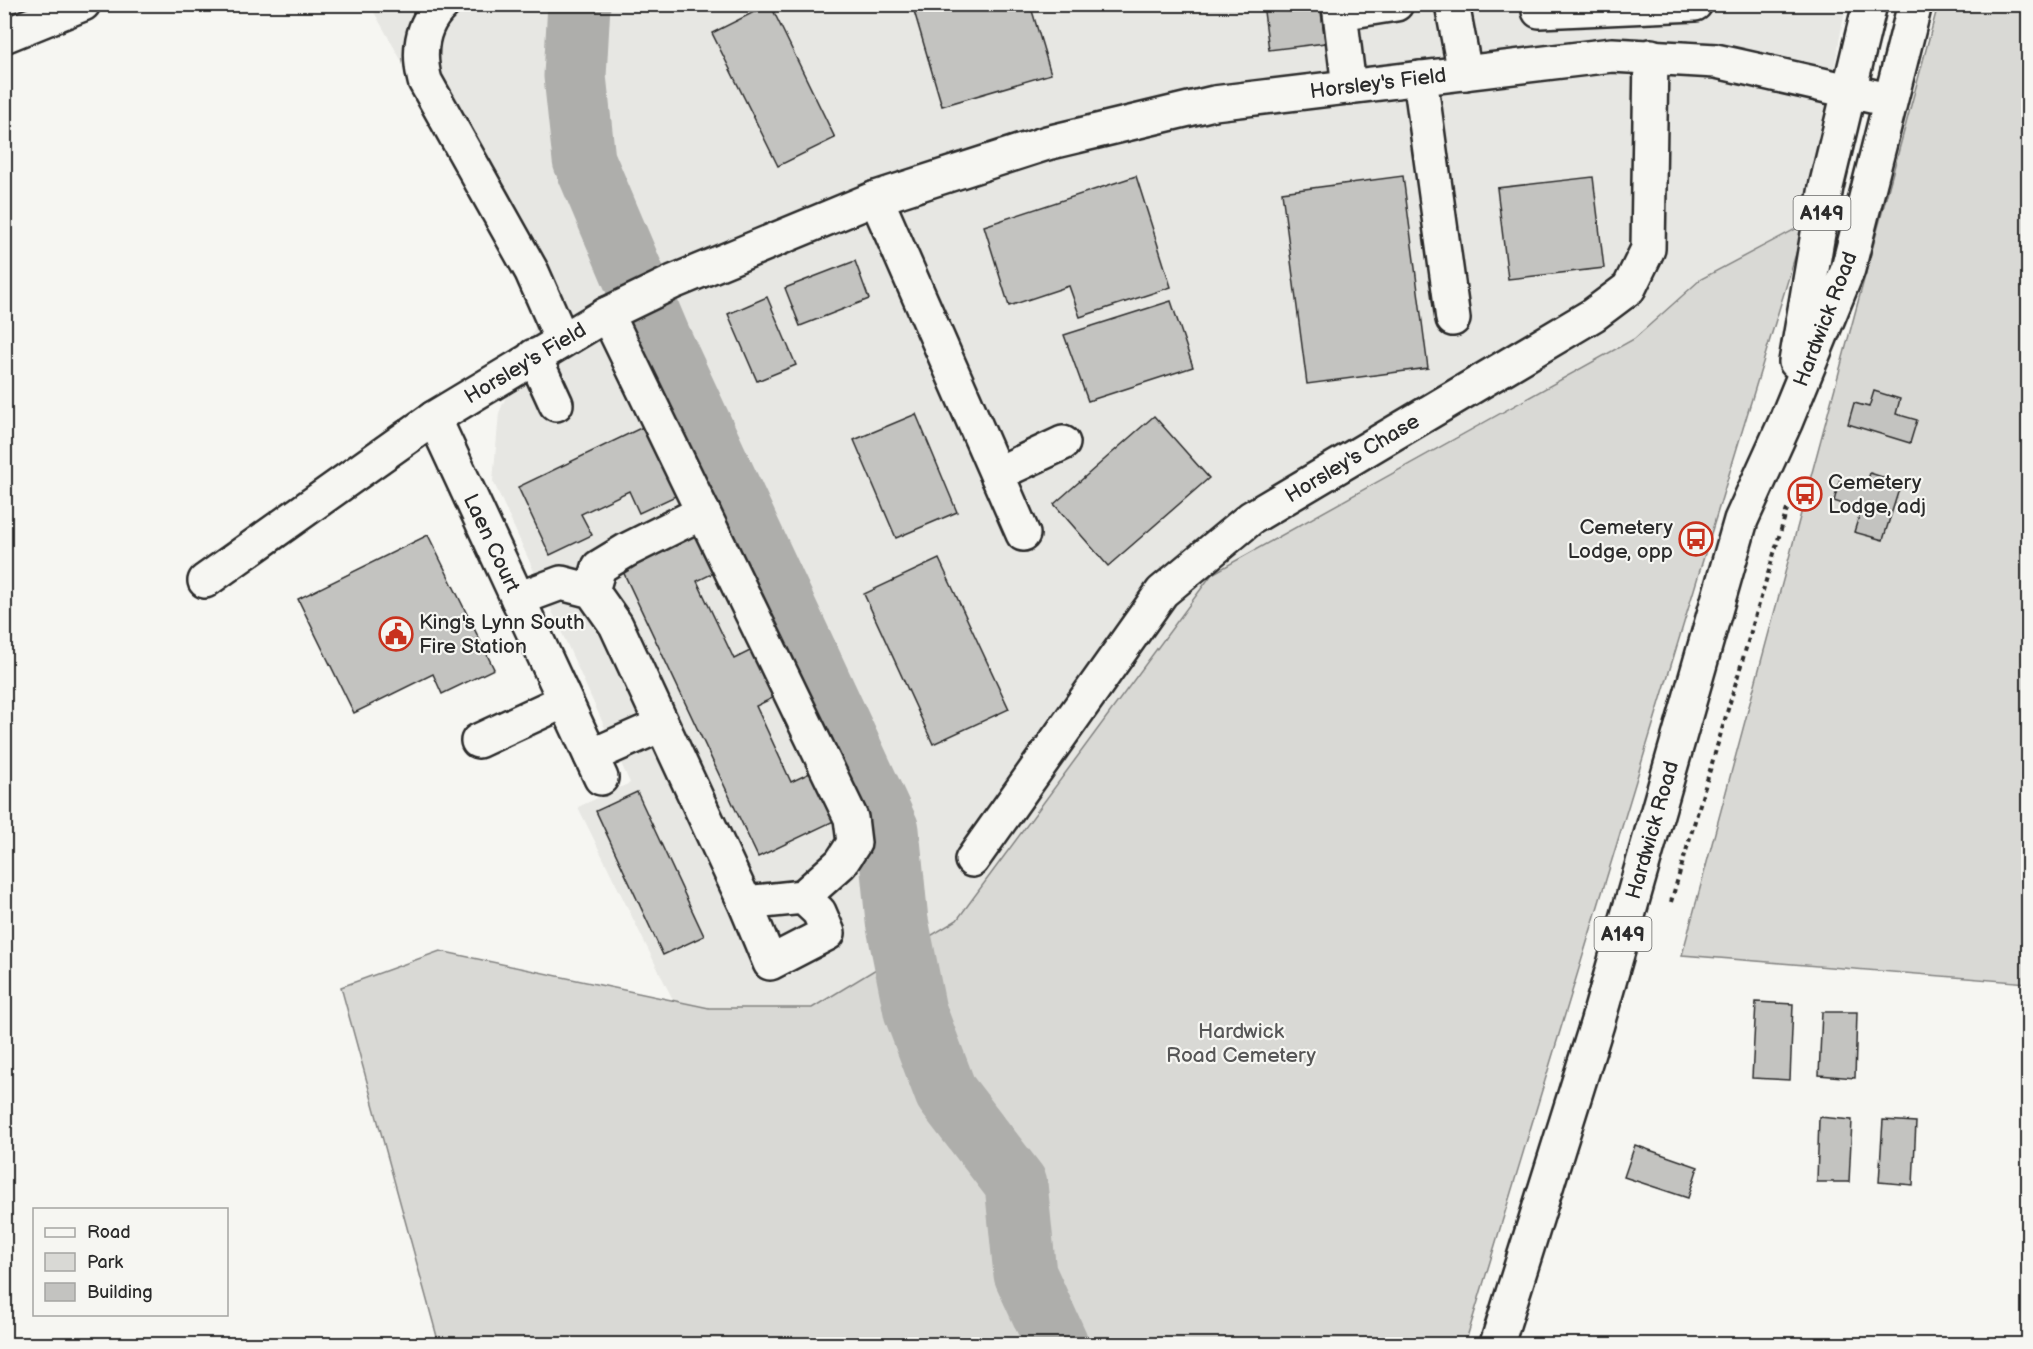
<svg xmlns="http://www.w3.org/2000/svg" width="2033" height="1349" viewBox="0 0 2033 1349" font-family="'Balsamiq Sans',sans-serif">
<style>
.built{fill:#e7e7e3}
.green{fill:#d9d9d5;stroke:#828280;stroke-width:1.5}
.lines{fill:none;stroke-linecap:round;stroke-linejoin:round}
.river{stroke:#aeaeab;stroke-width:63}
.building{fill:#c3c3c0;stroke:#2b2b2b;stroke-width:1.5}
.minor-casing{stroke:#2b2b2b;stroke-width:38}
.major-casing{stroke:#2b2b2b;stroke-width:38}
.path{stroke:#2b2b2b;stroke-width:4;stroke-dasharray:4.5 4.5;stroke-linecap:butt}
.minor{stroke:#f6f6f2;stroke-width:33}
.major{stroke:#f6f6f2;stroke-width:33}
.labels{text-anchor:middle;stroke-width:4.5;stroke-linejoin:round;paint-order:stroke}
.shield{fill:#f6f6f2;stroke:#686867;stroke-width:1.5}
.shield-label{font-size:20px;font-weight:bold;fill:#2b2b2b}
.street-label{font-size:21px;fill:#2b2b2b;stroke:#f6f6f2}
.poi-label{font-size:21px;fill:#2b2b2b;stroke:#f6f6f2;text-anchor:start}
.park-label{font-size:21px;fill:#565656;stroke:#f6f6f2}
</style>
<rect width="100%" height="100%" fill="#f6f6f2"/>
<filter id="ink" filterUnits="userSpaceOnUse"><feTurbulence type="fractalNoise" baseFrequency=".0167" numOctaves="2"/><feDisplacementMap in="SourceGraphic" scale="12" xChannelSelector="R" yChannelSelector="G"/><feConvolveMatrix kernelMatrix="1 2 1 2 8 2 1 2 1" color-interpolation-filters="sRGB"/></filter>
<g filter="url(#ink)">
<polygon class="built" points="370,5 1846,5 1805,224 1701,279 1634,339 1212,574 957,920 812,1008 709,1008 673,1000 578,807 630,783 493,481 499,413 536,325 533,293"/>
<g class="green">
<polygon points="1938,5 2028,5 2028,983 1682,955"/>
<polygon points="1805,224 1465,1344 439,1344 341,987 440,951 709,1008 812,1008 957,920 1212,574 1634,339 1701,279"/>
</g>
<g class="lines">
<polyline class="river" points="579,4 575,76 584,160 660,339 888,830 897,921 915,1011 946,1093 1016,1184 1025,1274 1057,1344"/>
</g>
<g class="building">
<polygon points="770,4 835,138 778,166 712,33"/>
<polygon points="912,4 1030,4 1051,74 942,106"/>
<polygon points="1263,4 1320,4 1325,43 1269,50"/>
<polygon points="1136,176 1171,287 1080,317 1069,286 1009,306 984,226"/>
<polygon points="1403,176 1428,368 1307,384 1282,192"/>
<polygon points="1593,177 1604,268 1508,279 1497,188"/>
<polygon points="855,261 869,299 800,326 785,288"/>
<polygon points="767,297 796,365 757,381 728,314"/>
<polygon points="1171,301 1193,367 1088,401 1064,335"/>
<polygon points="1874,391 1900,399 1896,414 1917,420 1910,443 1848,424 1854,403 1869,407"/>
<polygon points="916,414 957,512 896,538 854,440"/>
<polygon points="1154,416 1209,478 1108,566 1054,504"/>
<polygon points="649,424 682,493 639,513 629,491 581,514 592,535 550,555 518,487"/>
<polygon points="1870,473 1901,483 1883,540 1854,532 1861,510 1834,501 1840,479 1866,487"/>
<polygon points="700,528 720,570 697,581 734,659 758,647 781,694 756,706 791,782 814,771 836,820 758,857 620,565"/>
<polygon points="428,535 494,669 442,694 433,674 354,713 298,599"/>
<polygon points="939,559 1009,709 933,744 864,594"/>
<polygon points="637,792 704,936 663,955 596,811"/>
<polygon points="1756,1002 1793,1004 1790,1080 1752,1078"/>
<polygon points="1822,1012 1857,1012 1855,1078 1819,1075"/>
<polygon points="1819,1117 1852,1120 1849,1182 1817,1182"/>
<polygon points="1883,1120 1916,1122 1913,1185 1879,1182"/>
<polygon points="1635,1145 1698,1167 1688,1198 1624,1177"/>
</g>
<g class="lines">
<g class="minor-casing">
<g id="minor">
<path d="M443,4C420,25 418,54 425,81L532,272L562,340"/>
<polyline points="1452,4 1465,73"/>
<polyline points="1539,11 1695,4"/>
<polyline points="1420,78 1453,319"/>
<polyline points="1349,87 1340,13 1396,4"/>
<polyline points="876,198 1023,534"/>
<polyline points="607,314 851,818 854,843 841,863 803,897"/>
<polyline points="534,356 556,404"/>
<polyline points="434,418 601,778"/>
<polyline points="997,474 1063,443"/>
<polyline points="205,581 434,418 607,314 673,282 876,198 1047,143 1214,103 1612,55 1716,61 1889,100"/>
<polyline points="592,591 599,567 627,550 703,512"/>
<polyline points="518,599 561,583 592,591 616,625 745,903 770,963 828,933 819,912 803,897 745,903"/>
<polyline points="478,741 564,701"/>
<polyline points="591,756 661,725"/>
<polyline points="972,860 1162,592 1251,518 1593,315 1629,288 1648,249 1651,56"/>
</g>
</g>
<g class="major-casing">
<g id="major">
<polyline points="4,36 83,4"/>
<polyline points="1796,362 1826,187 1870,4"/>
<polyline points="1497,1344 1597,1024 1741,520 1785,423 1848,269 1915,4"/>
</g>
</g>
<polyline class="path" points="1671,902 1788,506"/>
<use href="#minor" class="minor"/>
<use href="#major" class="major"/>
</g>
</g>
<defs>
<g id="bus-ring" transform="scale(1.725)"><circle r="9.5" fill="#f6f6f2" stroke="#c8321e" stroke-width="1.5"/><path d="M-5-6H5V4H4V6H2V4H-2V6H-4V4H-5ZM-3.5-4V0h7V-4ZM-3.5 1.2v1.5H-2V1.2ZM2 1.2v1.5H3.5V1.2Z" fill="#c8321e"/></g>
<g id="civic-ring" transform="scale(1.725)"><circle r="9.5" fill="#f6f6f2" stroke="#c8321e" stroke-width="1.5"/><path d="M-.6-6.5H3V-4.5H.6V-3L4-1V1h2V6H-6V1h2V-1L-.6-3ZM-1.2 2.5V6h2.4V2.5Z" fill="#c8321e"/></g>
</defs>
<g fill-rule="evenodd">
<use href="#bus-ring" x="1805" y="494"/>
<use href="#bus-ring" x="1696" y="539"/>
<use href="#civic-ring" x="396" y="634"/>
</g>
<g class="labels">
<g class="shield">
<rect x="1793.5" y="196" width="57" height="34" rx="4.5"/>
<rect x="1594.5" y="917" width="57" height="34" rx="4.5"/>
</g>
<g class="shield-label">
<text x="1822" y="220">A149</text>
<text x="1623" y="941">A149</text>
</g>
<g class="street-label">
<text transform="translate(1378 83) rotate(-7)" y="7">Horsley's Field</text>
<text transform="translate(1825 319) rotate(-69)" y="7">Hardwick Road</text>
<text transform="translate(525 363) rotate(-31)" y="7">Horsley's Field</text>
<text transform="translate(1352 458) rotate(-31)" y="7">Horsley's Chase</text>
<text transform="translate(492 543) rotate(65)" y="7">Laen Court</text>
<text transform="translate(1652 830) rotate(-74)" y="7">Hardwick Road</text>
</g>
<g class="poi-label">
<text x="1828" y="489">Cemetery<tspan x="1828" dy="24">Lodge, adj</tspan></text>
<text x="1673" y="534" text-anchor="end">Cemetery<tspan x="1673" dy="24">Lodge, opp</tspan></text>
<text x="419" y="629">King's Lynn South<tspan x="419" dy="24">Fire Station</tspan></text>
</g>
<g class="park-label">
<text x="1241" y="1038">Hardwick<tspan x="1241" dy="24">Road Cemetery</tspan></text>
</g>
</g>
<rect width="2033" height="1349" fill="none" stroke="#f6f6f2" stroke-width="24"/>
<rect x="12" y="12" width="2009" height="1325" fill="none" stroke="#2b2b2b" stroke-width="2" filter="url(#ink)"/>
<rect x="33" y="1208" width="195" height="108" fill="#f6f6f2" stroke="#a5a5a2" stroke-width="1.5"/>
<rect x="45" y="1228" width="30" height="9" fill="#f6f6f2" stroke="#a5a5a2" stroke-width="1.5"/>
<text x="87" y="1238" font-size="18" fill="#2b2b2b">Road</text>
<rect x="45" y="1253" width="30" height="18" fill="#d9d9d5" stroke="#a5a5a2" stroke-width="1.5"/>
<text x="87" y="1268" font-size="18" fill="#2b2b2b">Park</text>
<rect x="45" y="1283" width="30" height="18" fill="#c3c3c0" stroke="#a5a5a2" stroke-width="1.5"/>
<text x="87" y="1298" font-size="18" fill="#2b2b2b">Building</text>
</svg>
